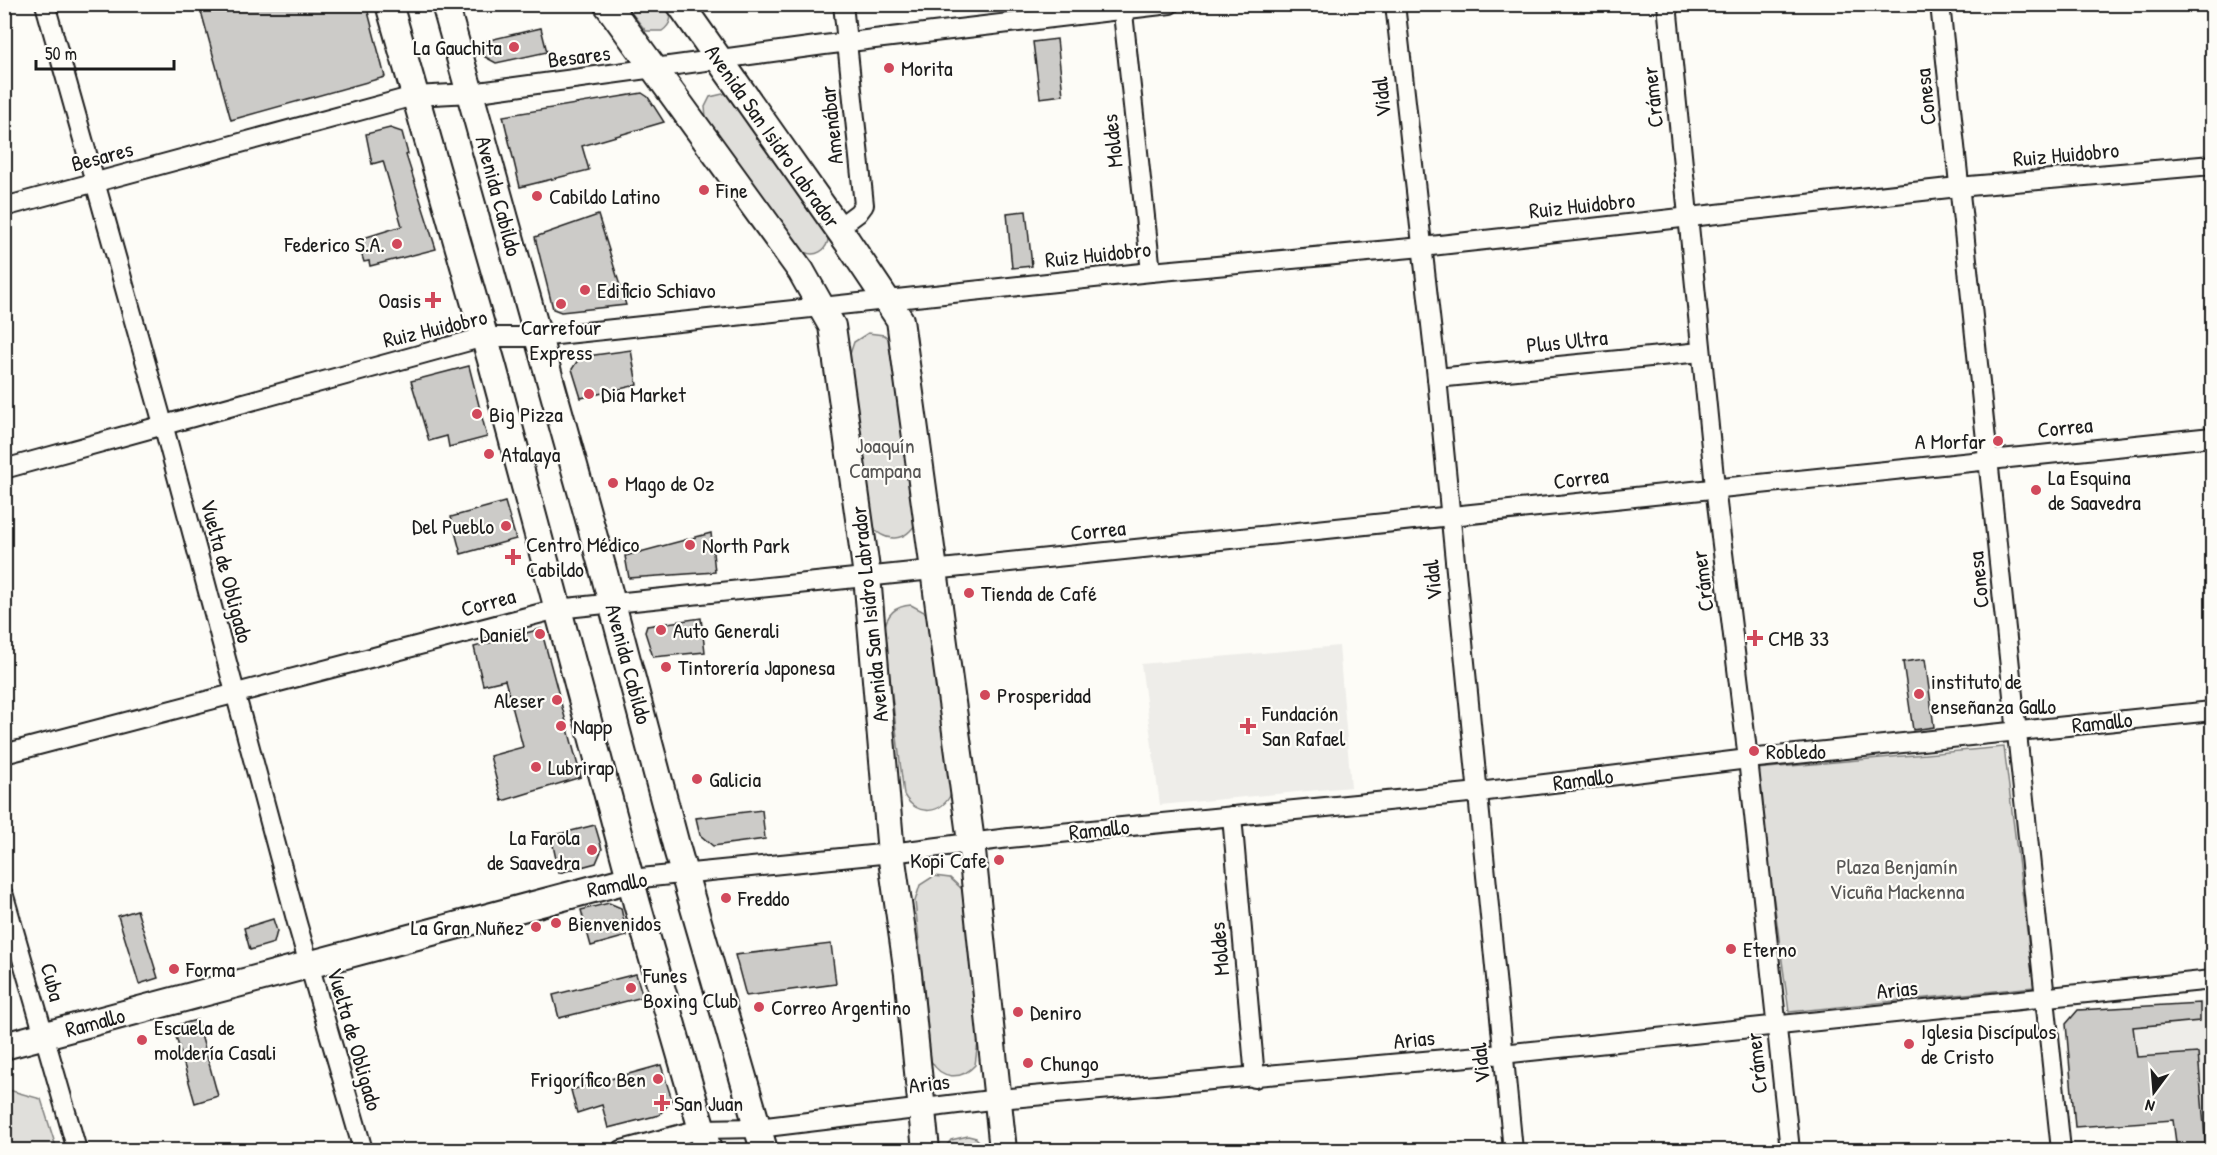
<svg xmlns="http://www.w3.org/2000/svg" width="2217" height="1155" viewBox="0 0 2217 1155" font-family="'Patrick Hand',sans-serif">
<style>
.built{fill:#eeede9}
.green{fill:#e0dfdb;stroke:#7e7e7c;stroke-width:1.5}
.building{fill:#cccbc8;stroke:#1c1c1c;stroke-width:1.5}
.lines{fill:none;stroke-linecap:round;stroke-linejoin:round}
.street-casing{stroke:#1c1c1c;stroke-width:22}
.secondary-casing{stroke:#1c1c1c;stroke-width:30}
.street{stroke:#fdfcf7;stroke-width:18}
.secondary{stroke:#fdfcf7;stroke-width:26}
.poi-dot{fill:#d1495b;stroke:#fdfcf7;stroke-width:2}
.labels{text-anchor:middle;stroke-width:4.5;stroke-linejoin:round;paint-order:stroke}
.poi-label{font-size:22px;fill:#1c1c1c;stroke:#fdfcf7;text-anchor:start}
.street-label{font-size:22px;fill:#1c1c1c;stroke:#fdfcf7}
.park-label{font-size:22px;fill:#575655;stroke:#fdfcf7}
</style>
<rect width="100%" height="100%" fill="#fdfcf7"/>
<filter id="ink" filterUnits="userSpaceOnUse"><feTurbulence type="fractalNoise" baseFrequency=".0167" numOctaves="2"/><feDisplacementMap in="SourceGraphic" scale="12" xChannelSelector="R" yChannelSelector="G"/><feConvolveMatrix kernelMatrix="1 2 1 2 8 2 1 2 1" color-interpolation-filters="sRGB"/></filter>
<g filter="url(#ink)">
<g class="built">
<polygon points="1339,646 1351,787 1160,805 1141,664"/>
<polygon points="2212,1002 2212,1150 2177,1150 2173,1120 2075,1127 2066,1024 2078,1010"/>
</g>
<g class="green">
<path d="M625,5H667C673,15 672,24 662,31H646Z"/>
<path d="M727,93L732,96L828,233C830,251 814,260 799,249L706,117L705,107L710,97Z"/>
<path d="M868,333L884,335L891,340L917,520C908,543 882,544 870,523L849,357L854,342Z"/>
<path d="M911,605L926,613L931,620L952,792C942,815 917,817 904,795L884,630C887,614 895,606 911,605Z"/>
<polygon points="2004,747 2034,987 1789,1012 1756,769"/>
<path d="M934,876L950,878L962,889L980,1027L975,1065C961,1081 941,1079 931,1061L915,901L920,885Z"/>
<polygon points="5,1089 41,1099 57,1150 5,1150"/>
<polygon points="968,1136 976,1138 987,1150 943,1150 951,1140"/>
</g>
<g class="building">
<polygon points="199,4 366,4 385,77 231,120"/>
<polygon points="541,28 547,52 496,63 485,57 481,42"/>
<polygon points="1057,39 1063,95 1040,98 1033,42"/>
<polygon points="642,93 648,97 664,122 582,146 589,170 520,187 503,116"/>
<polygon points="390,128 402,132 408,154 406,155 436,249 370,266 369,261 364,262 357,240 402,226 383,161 372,164 366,134"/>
<polygon points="1026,211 1032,266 1012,268 1007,213"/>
<polygon points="598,215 626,305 561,312 553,309 535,237"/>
<polygon points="631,350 637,385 581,398 572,369 580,357"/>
<polygon points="469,366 487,437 449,447 447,436 429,441 411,381"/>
<polygon points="505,502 516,539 461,554 451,517"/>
<polygon points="711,533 715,572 629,578 625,556"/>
<polygon points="701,618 705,652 653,657 645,632 647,626"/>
<polygon points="541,629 581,777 502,801 490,756 523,747 505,680 483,685 474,647"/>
<polygon points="1925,659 1934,727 1913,730 1903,662"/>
<polygon points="762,810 765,839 713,846 700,835 696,818"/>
<polygon points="595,825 602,849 596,863 559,873 551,836"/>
<polygon points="609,903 621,908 627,936 591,946 581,910"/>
<polygon points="137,910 158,978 139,984 118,916"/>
<polygon points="273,919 277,931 274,943 250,950 244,928"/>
<polygon points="831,944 836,984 746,996 735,955"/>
<polygon points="636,974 643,997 559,1018 553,995"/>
<polygon points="2200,1003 2200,1021 2133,1027 2137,1057 2198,1053 2206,1150 2177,1150 2173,1120 2075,1127 2066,1024 2078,1010"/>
<polygon points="197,1020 218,1096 195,1103 173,1026"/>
<polygon points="661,1065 672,1100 659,1115 608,1128 602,1105 577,1113 571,1090"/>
</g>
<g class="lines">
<g class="street-casing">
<g id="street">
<polyline points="45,4 163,424 297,923 363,1150"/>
<polyline points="1122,4 1151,272"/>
<polyline points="1395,4 1437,378 1513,1150"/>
<polyline points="1667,4 1715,487 1748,759 1790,1150"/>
<polyline points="1940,4 2061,1150"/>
<polyline points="4,207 414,96 471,93 824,45 1170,4"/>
<polyline points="838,228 858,213 864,205 843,4"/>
<polyline points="1437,378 1701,352"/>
<polyline points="4,469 484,337 538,337 1151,272 1422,247 1958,187 2212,165"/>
<polyline points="4,754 557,609 2212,437"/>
<polyline points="1232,816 1255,1078"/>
<polyline points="631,879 891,853 1009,838 1479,792 1748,759 2212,711"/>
<polyline points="4,896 77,1150"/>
<polyline points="622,1150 701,1129 758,1128 999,1099 1502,1054 2212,980"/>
</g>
</g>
<g class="secondary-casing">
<g id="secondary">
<polyline points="389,4 493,367 637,904 708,1150"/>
<polyline points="445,4 604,573 677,849 764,1150"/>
<polyline points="607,4 801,271 832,326 867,576 891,853 908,974 926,1150"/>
<polyline points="680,4 847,241 900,320 971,842 1003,1150"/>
<polyline points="4,1046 631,879"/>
</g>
</g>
<use href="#street" class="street"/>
<use href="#secondary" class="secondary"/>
</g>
</g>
<g class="poi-dot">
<circle cx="514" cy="47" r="6"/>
<circle cx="889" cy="68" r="6"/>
<circle cx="704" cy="190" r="6"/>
<circle cx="537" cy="196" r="6"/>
<circle cx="397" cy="244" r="6"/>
<circle cx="585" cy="290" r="6"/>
<path d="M430 291h6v6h6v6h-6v6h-6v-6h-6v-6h6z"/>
<circle cx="561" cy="304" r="6"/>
<circle cx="589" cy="394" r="6"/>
<circle cx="477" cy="414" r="6"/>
<circle cx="1998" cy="441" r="6"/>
<circle cx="489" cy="454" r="6"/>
<circle cx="613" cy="483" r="6"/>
<circle cx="2036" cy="490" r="6"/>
<circle cx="506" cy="526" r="6"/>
<circle cx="690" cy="545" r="6"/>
<path d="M510 548h6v6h6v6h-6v6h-6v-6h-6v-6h6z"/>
<circle cx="969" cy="593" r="6"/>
<circle cx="661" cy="630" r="6"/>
<circle cx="540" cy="634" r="6"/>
<path d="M1752 629h6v6h6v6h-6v6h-6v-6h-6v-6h6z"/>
<circle cx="666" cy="667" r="6"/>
<circle cx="1919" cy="694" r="6"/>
<circle cx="985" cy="695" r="6"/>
<circle cx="557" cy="700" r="6"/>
<circle cx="561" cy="726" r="6"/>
<path d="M1245 717h6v6h6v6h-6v6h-6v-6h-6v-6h6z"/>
<circle cx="1754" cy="751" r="6"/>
<circle cx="536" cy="767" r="6"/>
<circle cx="697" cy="779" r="6"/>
<circle cx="592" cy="850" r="6"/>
<circle cx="999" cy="860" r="6"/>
<circle cx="726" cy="898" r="6"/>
<circle cx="556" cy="923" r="6"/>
<circle cx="536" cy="927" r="6"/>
<circle cx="1731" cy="949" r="6"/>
<circle cx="174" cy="969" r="6"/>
<circle cx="631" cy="988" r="6"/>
<circle cx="759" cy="1007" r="6"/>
<circle cx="1018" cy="1012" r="6"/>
<circle cx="142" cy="1040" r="6"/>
<circle cx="1909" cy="1044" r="6"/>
<circle cx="1028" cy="1063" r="6"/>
<circle cx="658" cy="1079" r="6"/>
<path d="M659 1094h6v6h6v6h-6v6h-6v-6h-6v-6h6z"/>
</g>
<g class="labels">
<g class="poi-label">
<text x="502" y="55" text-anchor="end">La Gauchita</text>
<text x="901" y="76">Morita</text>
<text x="716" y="198">Fine</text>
<text x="549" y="204">Cabildo Latino</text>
<text x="385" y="252" text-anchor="end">Federico S.A.</text>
<text x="597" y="298">Edificio Schiavo</text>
<text x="421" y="308" text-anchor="end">Oasis</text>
<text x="561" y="335" text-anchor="middle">Carrefour<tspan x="561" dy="25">Express</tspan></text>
<text x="601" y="402">Dia Market</text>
<text x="489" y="422">Big Pizza</text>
<text x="1986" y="449" text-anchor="end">A Morfar</text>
<text x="501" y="462">Atalaya</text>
<text x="2048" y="485">La Esquina<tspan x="2048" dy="25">de Saavedra</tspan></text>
<text x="625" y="491">Mago de Oz</text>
<text x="494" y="534" text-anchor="end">Del Pueblo</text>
<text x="526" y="552">Centro Médico<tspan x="526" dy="25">Cabildo</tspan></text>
<text x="702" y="553">North Park</text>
<text x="981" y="601">Tienda de Café</text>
<text x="673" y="638">Auto Generali</text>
<text x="528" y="642" text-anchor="end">Daniel</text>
<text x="1768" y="646">CMB 33</text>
<text x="678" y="675">Tintorería Japonesa</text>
<text x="1931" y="689">instituto de<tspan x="1931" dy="25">enseñanza Gallo</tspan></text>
<text x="997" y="703">Prosperidad</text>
<text x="545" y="708" text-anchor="end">Aleser</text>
<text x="1262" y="721">Fundación<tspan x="1262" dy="25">San Rafael</tspan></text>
<text x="573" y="734">Napp</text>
<text x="1766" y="759">Robledo</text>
<text x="548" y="775">Lubrirap</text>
<text x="709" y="787">Galicia</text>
<text x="580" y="845" text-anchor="end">La Farola<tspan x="580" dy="25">de Saavedra</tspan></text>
<text x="987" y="868" text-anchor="end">Kopi Cafe</text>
<text x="738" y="906">Freddo</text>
<text x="568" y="931">Bienvenidos</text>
<text x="524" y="935" text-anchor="end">La Gran Nuñez</text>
<text x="1743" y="957">Eterno</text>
<text x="186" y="977">Forma</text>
<text x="643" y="983">Funes<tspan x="643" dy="25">Boxing Club</tspan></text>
<text x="771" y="1015">Correo Argentino</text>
<text x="1030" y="1020">Deniro</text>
<text x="154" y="1035">Escuela de<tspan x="154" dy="25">moldería Casali</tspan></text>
<text x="1921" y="1039">Iglesia Discípulos<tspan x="1921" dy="25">de Cristo</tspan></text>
<text x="1040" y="1071">Chungo</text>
<text x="646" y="1087" text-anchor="end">Frigorífico Ben</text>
<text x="674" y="1111">San Juan</text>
</g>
<g class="street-label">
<text transform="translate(579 56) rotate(-7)" y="8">Besares</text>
<text transform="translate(1381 97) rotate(-96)" y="8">Vidal</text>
<text transform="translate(1652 97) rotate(-96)" y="8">Crámer</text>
<text transform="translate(1925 97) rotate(-96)" y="8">Conesa</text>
<text transform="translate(831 125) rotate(-96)" y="8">Amenábar</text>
<text transform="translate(773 136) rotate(55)" y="8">Avenida San Isidro Labrador</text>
<text transform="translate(1112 141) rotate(-96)" y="8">Moldes</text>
<text transform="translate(2066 154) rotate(-5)" y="8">Ruiz Huidobro</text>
<text transform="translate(102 156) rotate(-15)" y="8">Besares</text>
<text transform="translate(499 196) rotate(75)" y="8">Avenida Cabildo</text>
<text transform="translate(1582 205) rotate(-6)" y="8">Ruiz Huidobro</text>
<text transform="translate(1098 254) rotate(-6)" y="8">Ruiz Huidobro</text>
<text transform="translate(435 328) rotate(-13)" y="8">Ruiz Huidobro</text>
<text transform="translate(1567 341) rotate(-6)" y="8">Plus Ultra</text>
<text transform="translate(2065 427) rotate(-6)" y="8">Correa</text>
<text transform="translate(1581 478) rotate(-7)" y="8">Correa</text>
<text transform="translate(1098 530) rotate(-6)" y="8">Correa</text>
<text transform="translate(227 571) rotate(75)" y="8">Vuelta de Obligado</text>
<text transform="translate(1432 580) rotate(-96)" y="8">Vidal</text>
<text transform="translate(1978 580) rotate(-96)" y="8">Conesa</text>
<text transform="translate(1702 581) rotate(-97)" y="8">Crámer</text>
<text transform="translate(488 602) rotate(-15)" y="8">Correa</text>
<text transform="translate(869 614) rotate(-96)" y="8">Avenida San Isidro Labrador</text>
<text transform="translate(629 664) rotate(75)" y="8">Avenida Cabildo</text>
<text transform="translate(2102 722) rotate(-6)" y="8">Ramallo</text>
<text transform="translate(1583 779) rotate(-7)" y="8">Ramallo</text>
<text transform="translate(1099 829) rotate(-6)" y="8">Ramallo</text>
<text transform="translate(617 884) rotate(-11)" y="8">Ramallo</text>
<text transform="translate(1219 949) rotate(-95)" y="8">Moldes</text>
<text transform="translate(53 982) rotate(75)" y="8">Cuba</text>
<text transform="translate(1897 989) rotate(-6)" y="8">Arias</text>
<text transform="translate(95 1022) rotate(-15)" y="8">Ramallo</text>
<text transform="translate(355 1039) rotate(74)" y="8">Vuelta de Obligado</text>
<text transform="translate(1414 1039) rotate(-6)" y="8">Arias</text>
<text transform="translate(1480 1063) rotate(-96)" y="8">Vidal</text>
<text transform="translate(1756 1063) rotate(-96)" y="8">Crámer</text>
<text transform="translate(929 1083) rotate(-7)" y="8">Arias</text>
</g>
<g class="park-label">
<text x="885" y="453">Joaquín<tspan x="885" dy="25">Campana</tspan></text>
<text x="1897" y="874">Plaza Benjamín<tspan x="1897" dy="25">Vicuña Mackenna</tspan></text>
</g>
</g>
<rect width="2217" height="1155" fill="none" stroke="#fdfcf7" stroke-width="24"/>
<rect x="12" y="12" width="2193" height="1131" fill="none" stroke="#1c1c1c" stroke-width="2" filter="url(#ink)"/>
<g transform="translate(2154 1092) rotate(196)" stroke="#fdfcf7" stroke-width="4.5" paint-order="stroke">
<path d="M0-4.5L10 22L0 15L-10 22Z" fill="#1c1c1c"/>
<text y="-9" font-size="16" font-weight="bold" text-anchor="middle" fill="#1c1c1c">N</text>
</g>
<path d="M36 60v9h138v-9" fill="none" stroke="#1c1c1c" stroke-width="3"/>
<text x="45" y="60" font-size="18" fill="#1c1c1c" stroke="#fdfcf7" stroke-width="4.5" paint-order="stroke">50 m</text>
</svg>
